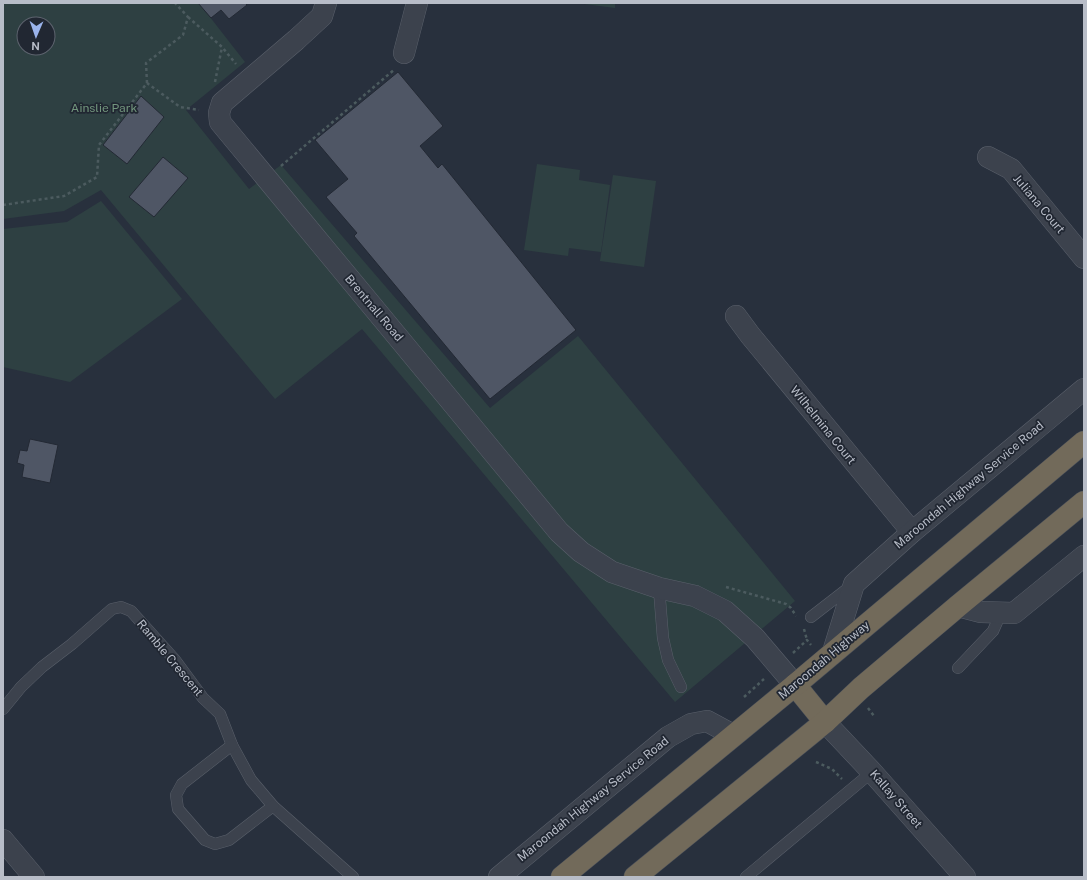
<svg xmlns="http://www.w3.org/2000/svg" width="1087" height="880" viewBox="0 0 1087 880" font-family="'Public Sans',sans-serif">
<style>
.green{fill:#2e4042;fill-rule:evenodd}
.building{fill:#4f5665;stroke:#232934}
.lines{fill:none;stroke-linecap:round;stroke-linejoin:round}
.lane-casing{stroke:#5a606b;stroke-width:12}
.street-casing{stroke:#5a606b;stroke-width:22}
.highway-casing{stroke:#474d58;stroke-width:23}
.path{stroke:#4c5b5f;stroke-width:2.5;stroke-dasharray:3 3;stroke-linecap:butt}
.lane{stroke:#3c424d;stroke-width:11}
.street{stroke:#3c424d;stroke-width:21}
.highway{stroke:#726a5a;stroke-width:22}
.labels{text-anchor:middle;stroke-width:3.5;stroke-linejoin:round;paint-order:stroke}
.park-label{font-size:12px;fill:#72967d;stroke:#212732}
.street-label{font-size:12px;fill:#b8bdc8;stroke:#212732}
</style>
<rect width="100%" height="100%" fill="#28303d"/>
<g class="green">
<path d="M3,3H199L245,62L186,110L249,189L281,165L490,408L578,336L795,601L675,702L362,329L275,399L101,190L64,211L3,219ZM24,24H48V48H24Z"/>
<polygon points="577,3 615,3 615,8"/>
<polygon points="537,164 580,170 579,180 610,185 601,252 569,248 568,256 524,250"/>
<polygon points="613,175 656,181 644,267 600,261"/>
<polygon points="101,201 182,299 70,382 3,367 3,229 67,222"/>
</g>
<g class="building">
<polygon points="198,3 245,3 247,5 229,19 221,10 211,18"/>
<polygon points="398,72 443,126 420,146 438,168 442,164 576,330 490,399 354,236 357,233 326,197 348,179 315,140"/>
<polygon points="141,96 164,117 127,164 103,145"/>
<polygon points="163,157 188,178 154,217 129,197"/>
<polygon points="30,439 58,445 50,483 22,477 24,465 17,463 20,450 27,451"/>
</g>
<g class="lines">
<g class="lane-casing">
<g id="lane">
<polyline points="659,588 663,638 668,660 681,687"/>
<polyline points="811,617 851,586"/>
<polyline points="958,668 993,631 1001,613"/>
<polyline points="3,709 21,687 42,667 72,644 112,609 121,607 131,611 175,660 203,698 220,714 232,745 251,780 273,806 353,877"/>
<polyline points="232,745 182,784 176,795 178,809 205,840 215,844 229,840 273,806"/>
<polyline points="746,877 872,772"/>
</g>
</g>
<g class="street-casing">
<g id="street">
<polyline points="326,3 322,16 296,40 222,103 219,113 220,122 559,532 581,552 612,572 659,588 695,596 725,611 755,638 795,685"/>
<polyline points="404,53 417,3"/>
<polyline points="988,157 1011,169 1084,258"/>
<polyline points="736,316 750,335 912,532"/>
<polyline points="958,606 981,612 1014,613 1084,556"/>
<polyline points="833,652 854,584 912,532 1084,389"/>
<polyline points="825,722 872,772 965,877"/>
<polyline points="3,840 34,877"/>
<polyline points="499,877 668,737 691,724 707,721 733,735"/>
</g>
</g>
<g class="highway-casing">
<g id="highway">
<polyline points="795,685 825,722"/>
<polyline points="562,877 795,685 1084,442"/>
<polyline points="635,877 825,722 861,688 958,606 1084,502"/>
</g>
</g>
<g class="path">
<polyline points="188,17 222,47 236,64"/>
<polyline points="215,82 222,47"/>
<polyline points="147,83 146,63 183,35 188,17 175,3"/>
<polyline points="281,166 395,69"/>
<polyline points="3,205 64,196 97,177 99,145 147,83 180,107 199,110"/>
<polyline points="726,587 786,604 791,608 796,616"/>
<polyline points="804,629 807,640"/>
<polyline points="793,653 807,640 811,645"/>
<polyline points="744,697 764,679"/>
<polyline points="868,708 874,716"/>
<polyline points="816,762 832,769 842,779"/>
</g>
<use href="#lane" class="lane"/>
<use href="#street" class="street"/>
<use href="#highway" class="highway"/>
</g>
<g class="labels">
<g class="park-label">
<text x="104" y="112">Ainslie Park</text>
</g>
<g class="street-label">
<text transform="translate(1039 204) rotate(50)" y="4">Juliana Court</text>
<text transform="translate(374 308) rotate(50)" y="4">Brentnall Road</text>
<text transform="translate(823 425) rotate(51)" y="4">Wilhelmina Court</text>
<text transform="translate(969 485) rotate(-40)" y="4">Maroondah Highway Service Road</text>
<text transform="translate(170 658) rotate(50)" y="4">Ramble Crescent</text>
<text transform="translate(824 660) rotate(-40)" y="4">Maroondah Highway</text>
<text transform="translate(593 799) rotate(-39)" y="4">Maroondah Highway Service Road</text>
<text transform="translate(896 799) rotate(49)" y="4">Kallay Street</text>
</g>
</g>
<rect width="1087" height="880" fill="none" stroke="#b8bdc8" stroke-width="8"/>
<g transform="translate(36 36) rotate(182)"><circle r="19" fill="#212732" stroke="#5d636e"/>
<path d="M0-3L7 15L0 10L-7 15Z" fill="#9ab3eb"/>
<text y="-6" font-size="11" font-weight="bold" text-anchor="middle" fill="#b8bdc8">N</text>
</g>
</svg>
